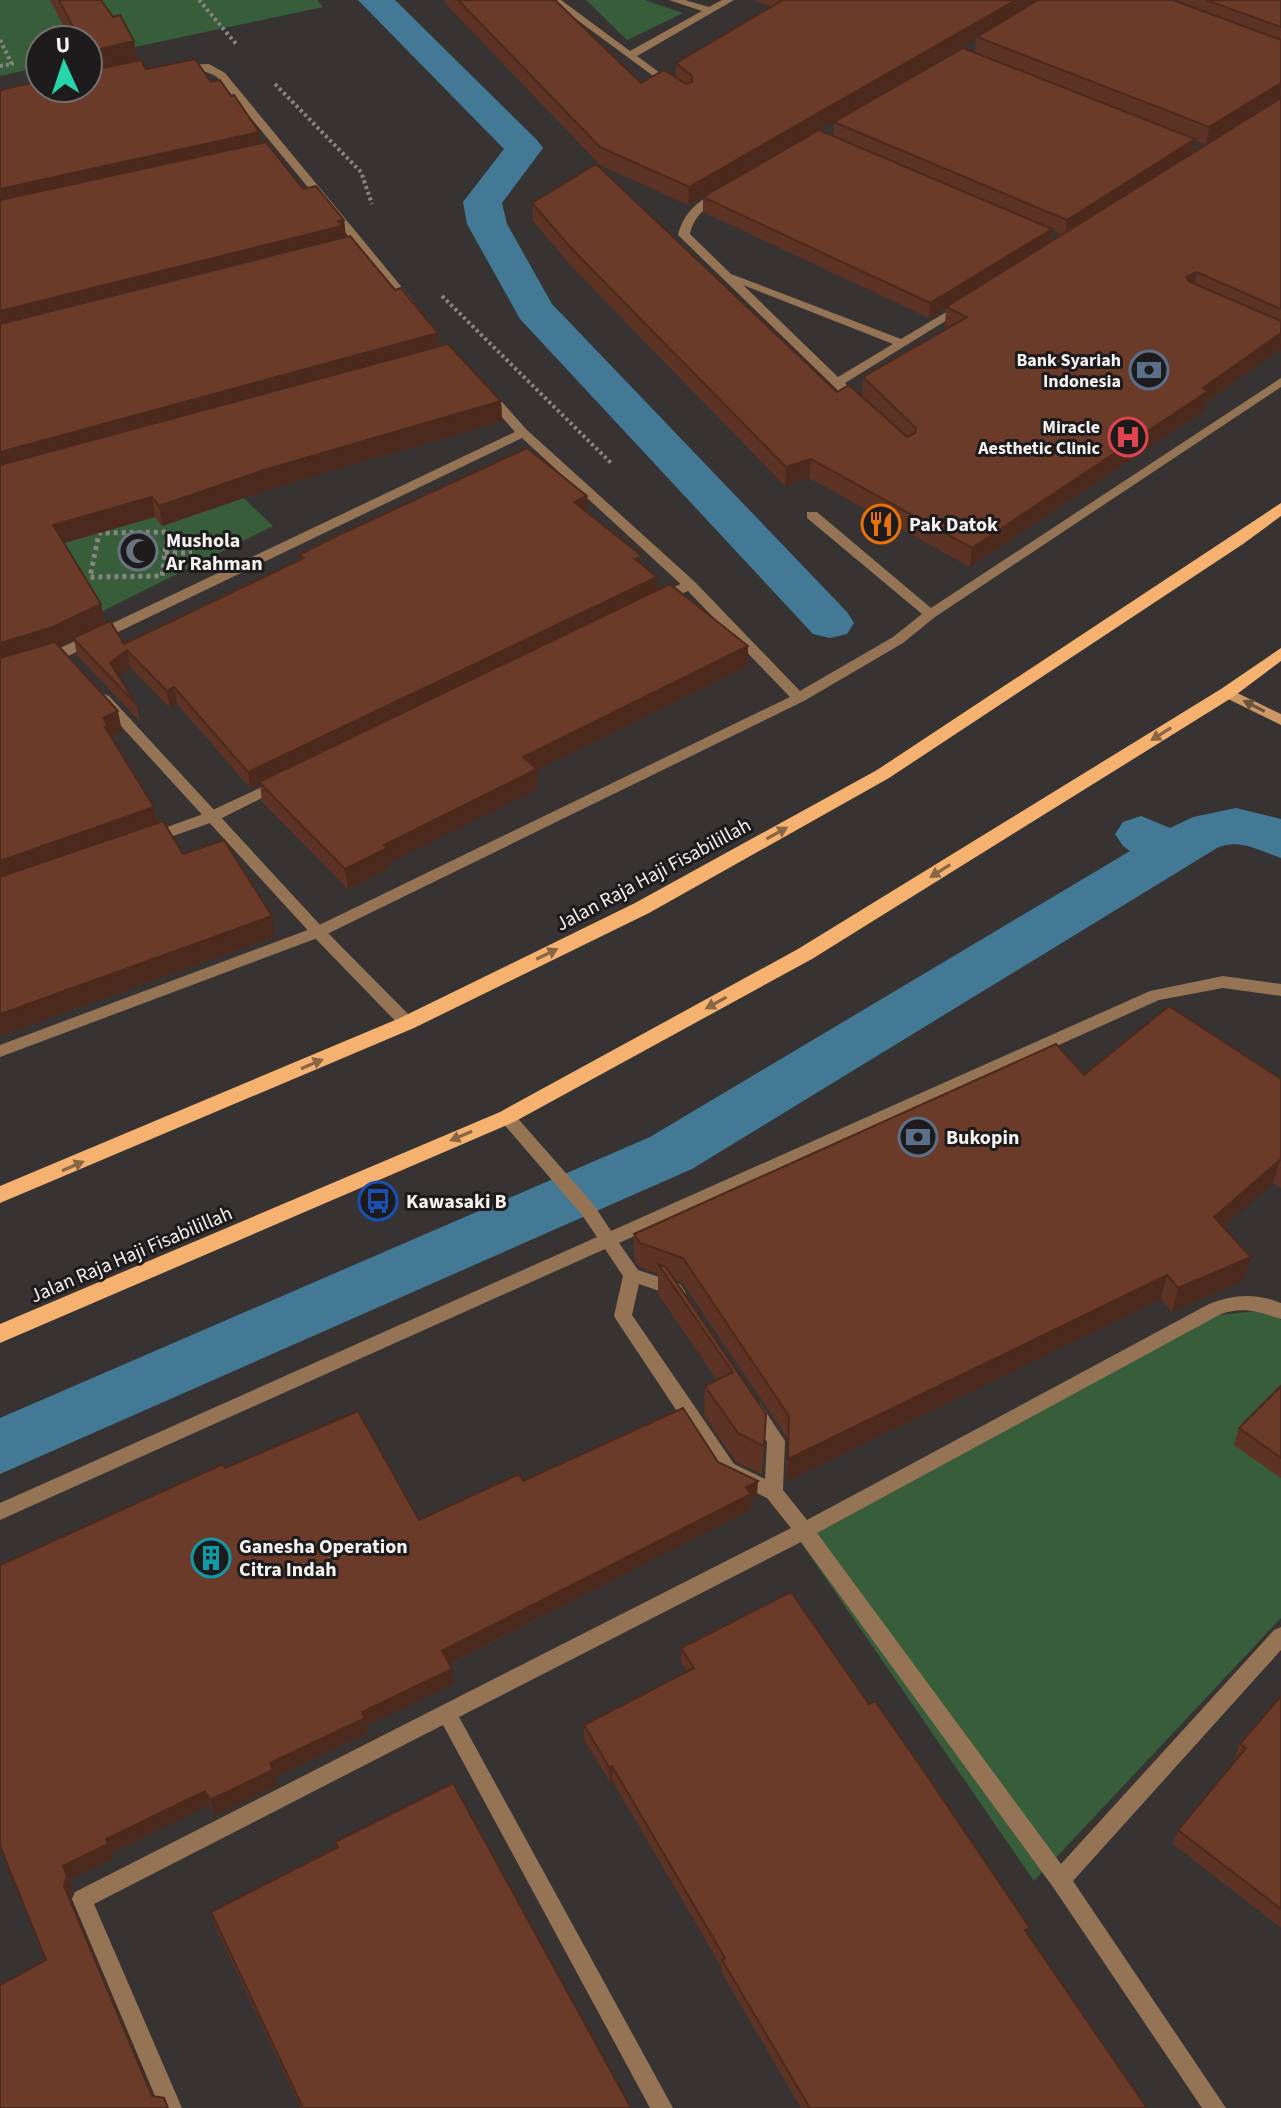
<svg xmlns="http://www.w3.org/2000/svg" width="1281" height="2108" viewBox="0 0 1281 2108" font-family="'Source Sans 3',sans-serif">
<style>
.green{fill:#385d3a}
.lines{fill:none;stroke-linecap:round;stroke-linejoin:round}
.canal{fill:#447996;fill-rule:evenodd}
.path-far1{stroke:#878483;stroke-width:4;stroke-dasharray:3 3;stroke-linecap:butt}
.path{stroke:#878483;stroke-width:5;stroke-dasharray:4 4;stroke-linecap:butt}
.lane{fill:#947455;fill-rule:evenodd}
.street{fill:#947455;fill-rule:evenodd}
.secondary{fill:#ca9765;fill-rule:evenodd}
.primary{fill:#f4b170;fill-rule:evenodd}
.wall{fill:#5c3324;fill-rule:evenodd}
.shaded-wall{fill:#4b291d}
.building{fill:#6b3b2a;stroke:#4b291d;stroke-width:2}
.oneway{fill:#6b533c}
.oneway2{fill:#886646}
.labels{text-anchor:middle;stroke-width:6;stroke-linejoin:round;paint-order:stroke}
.far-poi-label{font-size:18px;font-weight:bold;fill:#f4f1f0;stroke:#1d1b1b;text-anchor:end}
.poi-label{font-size:20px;font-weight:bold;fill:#f4f1f0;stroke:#1d1b1b;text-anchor:start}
.street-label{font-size:20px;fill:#f4f1f0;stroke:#1d1b1b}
</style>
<rect width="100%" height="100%" fill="#373332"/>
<g class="green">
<polygon points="0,0 317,0 323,7 88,57 88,40 40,40 40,67 0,76"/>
<polygon points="586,0 645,0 683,13 627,40"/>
<polygon points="235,490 273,526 97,614 44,544"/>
<polygon points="1267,1310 1281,1320 1281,1618 1034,1881 791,1528 1218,1315"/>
</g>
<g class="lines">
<g class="canal">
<polygon points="358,0 395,0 537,140 543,148 502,203 507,224 552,304 847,612 854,623 847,634 830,638 813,634 520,319 467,224 463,202 504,149"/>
<path d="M1236,808L1281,819V858C1259,851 1240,838 1217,848L692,1169L0,1474V1418L650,1137L1130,851L1123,846L1115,834L1123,822L1141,816L1170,828L1193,817Z"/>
</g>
<g class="path-far1">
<polyline points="199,0 237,45"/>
<polyline points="0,40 12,64 0,66"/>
<polyline points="275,84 361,172 372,204"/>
<polyline points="442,296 611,463"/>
</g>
<g class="path">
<polygon points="168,532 162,576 90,577 99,533"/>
<polyline points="165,553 192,553"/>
</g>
<g class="lane">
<polygon points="1281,378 1281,387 935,617 903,643 804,701 323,936 0,1057 0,1045 313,928 790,697 688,591 660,603 655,602 655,596 685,582 695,582 800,691 893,637 922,614 807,518 807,512 817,512 931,608"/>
<polygon points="279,779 284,781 286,784 284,787 216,821 150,844 143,839 145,835 206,813"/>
</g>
<g class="street">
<polygon points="550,0 561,0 630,51 702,11 669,0 685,0 709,7 722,0 734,0 637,56 675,84 676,86 671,89"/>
<path d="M209,64L225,73L414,302V306H406L217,77C198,65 189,76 175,68L180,65Z"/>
<path d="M718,191L728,193C711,206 695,211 690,234L731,274L901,339L958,305L968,307L845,383L862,401L860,404H852L678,235C684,212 698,201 718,191ZM743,285L893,344L838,377Z"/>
<polygon points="488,390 492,391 527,430 695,582 695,588 685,588 522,438 68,656 44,663 37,659 515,432 482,394"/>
<polygon points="104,694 109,696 323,928 413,1019 415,1023 413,1027 401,1027 313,936 99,702 97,699"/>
<path d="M1223,976L1281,984V996L1223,988L1159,1000L619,1243L638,1270L680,1284L686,1293L683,1298L677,1300L668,1294L639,1284L632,1315L734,1464L765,1479L767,1442L745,1408L748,1403L754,1400L760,1403L785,1441L783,1490L807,1520L1209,1304C1234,1294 1256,1293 1281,1303V1319C1259,1312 1244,1306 1221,1314L817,1533L1061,1864L1274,1630L1281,1627V1650L1073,1881L1226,2108H1202L1053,1887L801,1542L459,1717L673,2108H650L443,1725L94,1904L182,2108H160L72,1899L75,1892L791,1528L767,1498L720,1476L617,1321L614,1316L623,1276L605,1249L0,1520V1503L597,1237L582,1215L501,1121L499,1117L501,1113H513L594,1205L611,1231L1150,991Z"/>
</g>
<polygon class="secondary" points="1227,688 1281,714 1281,725 1222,696 1220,693 1222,690"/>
<g class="primary">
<polygon points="1281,503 1281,516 1243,544 889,778 649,913 414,1028 0,1203 0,1186 400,1018 635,903 877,770"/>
<polygon points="1281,648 1281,661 1233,697 812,959 514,1122 0,1343 0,1324 500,1112 798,949 1221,689"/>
</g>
</g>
<g class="wall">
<polygon points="50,0 101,0 113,17 134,41 137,61 146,69 211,82 259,132 260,144 303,189 344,220 346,237 395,290 438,333 439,346 501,401 502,421 267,490 162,526 155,517 64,543 101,604 105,623 124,644 300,560 299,555 587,513 642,564 657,590 748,646 748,666 537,770 538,789 389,863 389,868 348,889 262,802 260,784 250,788 177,704 170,708 130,667 119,676 137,705 140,722 77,655 74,639 59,646 122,731 111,737 154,807 158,823 183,854 275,936 0,1036 88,88 88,40 71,40"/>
<path d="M445,0H555L641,83L676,78V63L772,7L754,0H1164L1180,3V0H1281V349L1206,402L1205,410L970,567L809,478L785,486L572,267L533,221L532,203L837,392L875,408L862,395L863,377L949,327L945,325L946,308L929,318L703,212V197L833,136L834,122L975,52L976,39L688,205L600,165L445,3ZM1275,100H1278L1193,153L1195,140L1206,145ZM1052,230L1062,235L1051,242Z"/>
<polygon points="1084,1075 1281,1079 1281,1188 1273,1183 1223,1227 1243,1281 1172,1312 1161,1299 786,1482 788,1439 682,1282 675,1280 766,1414 762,1474 736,1462 704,1415 705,1386 717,1380 658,1294 658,1274 640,1267 634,1258 634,1234"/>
<polygon points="1281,1386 1281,1478 1234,1445 1239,1428"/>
<polygon points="718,1462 757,1497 751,1500 750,1510 449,1664 454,1684 366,1726 368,1733 275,1777 277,1785 214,1815 210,1805 111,1853 113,1858 69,1880 73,1890 0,2108 46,1960 0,1846 225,1468 419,1520 523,1481"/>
<polygon points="681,1648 1028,1934 1147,2108 801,2108 722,1973 722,1968 612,1780 610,1782 584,1740 584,1725 687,1672 681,1663"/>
<polygon points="1281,1696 1281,1928 1173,1844 1178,1830 1236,1760 1234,1759 1240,1744"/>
<polygon points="335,1842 631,2108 301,2108 215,1926 211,1912 336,1847"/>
</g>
<g class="shaded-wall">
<polygon points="1016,0 1044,0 977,37 976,39 688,205 689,187"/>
<polygon points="134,41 139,68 91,79 88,61 88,52"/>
<polygon points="1279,83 1281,83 1281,100 1275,100 1206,145 1209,127"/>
<polygon points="259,132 261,151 0,209 0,189"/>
<polygon points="1195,139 1192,154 1065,236 1067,220"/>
<polygon points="344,220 346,239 0,331 0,311"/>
<polygon points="1052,229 1050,243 929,318 930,303"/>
<polygon points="1197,272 1193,290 1186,277"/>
<polygon points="438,333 440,352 0,473 0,452"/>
<polygon points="1281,333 1281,349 1206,402 1205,410 970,567 972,548"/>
<polygon points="501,401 502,421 267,490 162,526 159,506 264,470"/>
<polygon points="811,459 809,478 785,486 786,467"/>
<polygon points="587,496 587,513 574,502"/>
<polygon points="152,497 155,517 57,545 53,525"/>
<polygon points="657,577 657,593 259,782 260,784 250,788 248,772"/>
<polygon points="101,604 105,624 57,647 0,664 0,643"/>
<polygon points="748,646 748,666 537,770 538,789 389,863 389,868 348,889 345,869 523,757"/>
<polygon points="127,650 130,667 114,680 110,663"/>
<polygon points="174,687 177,704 170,708 167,691"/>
<polygon points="118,711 122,731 110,737 109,747 103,718"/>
<polygon points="154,807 158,827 0,883 0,861"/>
<polygon points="272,916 275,936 0,1036 0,1014"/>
<polygon points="1280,1158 1273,1183 1208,1241 1214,1217"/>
<polygon points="1251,1257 1243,1281 1172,1312 1178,1288"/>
<polygon points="1167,1275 1161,1299 786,1482 788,1459"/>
<polygon points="758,1481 757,1497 751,1500 750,1510 444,1666 442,1651"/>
<polygon points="452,1669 454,1684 366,1726 368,1733 275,1777 277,1785 214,1815 210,1800 270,1763 362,1712"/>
<polygon points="612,1766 612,1780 610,1782 609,1767"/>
<polygon points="205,1791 210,1805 111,1853 113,1858 69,1880 73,1890 69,1900 64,1886 63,1866 106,1839"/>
</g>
<g class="building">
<polygon points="59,0 101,0 113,17 120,15 134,41 88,52 88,40 80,40"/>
<polygon points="458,0 555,0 641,83 664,70 686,84 692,82 692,76 676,63 783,0 1016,0 689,187 600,147"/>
<polygon points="1038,0 1173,0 1281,40 1281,83 1209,127 977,37"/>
<polygon points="1206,0 1281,0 1281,27"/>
<polygon points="963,48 1195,139 1067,220 834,122"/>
<polygon points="195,59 211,82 220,80 231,96 234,95 259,132 0,189 0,90 40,81 40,88 88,88 88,71 141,60 146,69"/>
<polygon points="1281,98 1281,309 1197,272 1186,277 1190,282 1281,321 1281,333 1203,388 1208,391 972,548 811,459 786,467 572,249 532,203 596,164 837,392 849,385 907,437 915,433 916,428 863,377 967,317 946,307"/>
<polygon points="819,130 1052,229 930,303 703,197"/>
<polygon points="266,142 303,189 316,186 344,220 338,221 342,226 0,311 0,200"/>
<polygon points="350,236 395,290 401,288 438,333 0,452 0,324"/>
<polygon points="448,344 501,401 264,470 159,506 152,497 53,525 101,604 53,627 0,643 0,465"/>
<polygon points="527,448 587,496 574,502 642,556 635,559 657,577 248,772 174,687 167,691 127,650 110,663 137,705 73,638 110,621 124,644 304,558 299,555 330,539"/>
<polygon points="670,584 748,646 523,757 537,769 384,845 387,848 345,869 259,782"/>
<polygon points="55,642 118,711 103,718 108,726 105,727 154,807 0,861 0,658"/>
<polygon points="163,821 183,854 224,840 272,916 0,1014 0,877"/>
<polygon points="1169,1006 1281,1079 1281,1159 1214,1217 1251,1257 1178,1288 1167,1275 788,1459 789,1416 683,1258 640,1243 634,1234 1056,1044 1084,1075"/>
<polygon points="658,1264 666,1267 766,1414 764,1446 738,1433 705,1386 733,1372"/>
<polygon points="1281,1386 1281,1458 1239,1428"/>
<polygon points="683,1408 718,1462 758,1481 746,1487 751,1494 442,1651 452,1669 362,1712 365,1718 270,1763 273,1770 210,1800 205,1791 106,1839 108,1844 63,1866 67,1876 64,1886 152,2096 164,2098 168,2108 0,2108 0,1985 46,1960 0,1846 0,1565 223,1464 225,1468 358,1411 419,1520 519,1474 523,1481"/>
<polygon points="791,1592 869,1704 875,1701 928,1777 1030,1928 1025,1930 1147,2108 810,2108 722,1960 725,1958 612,1766 609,1767 584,1725 694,1668 681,1648"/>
<polygon points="1281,1696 1281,1909 1178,1830 1246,1748 1240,1744"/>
<polygon points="453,1783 631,2108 303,2108 211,1912 338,1847 335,1842"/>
</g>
<defs><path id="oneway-solid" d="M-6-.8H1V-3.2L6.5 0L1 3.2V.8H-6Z" transform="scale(2)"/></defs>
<use class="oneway" href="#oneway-solid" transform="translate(1254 706) rotate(-153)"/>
<g class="oneway2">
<use href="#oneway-solid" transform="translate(1161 734) rotate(148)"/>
<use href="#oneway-solid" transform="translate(777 833) rotate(-29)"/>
<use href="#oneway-solid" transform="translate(940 871) rotate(148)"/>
<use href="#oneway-solid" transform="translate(547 954) rotate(-26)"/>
<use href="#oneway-solid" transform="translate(716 1003) rotate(151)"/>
<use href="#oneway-solid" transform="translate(312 1064) rotate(-23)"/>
<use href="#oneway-solid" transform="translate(461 1136) rotate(157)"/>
<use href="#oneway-solid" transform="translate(73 1166) rotate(-23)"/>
</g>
<defs>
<g id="bank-ring" transform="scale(2)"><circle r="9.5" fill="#1d1b1b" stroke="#5c6f8a" stroke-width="1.5"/><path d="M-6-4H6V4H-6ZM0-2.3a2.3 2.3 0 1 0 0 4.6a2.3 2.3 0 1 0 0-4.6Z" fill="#5c6f8a"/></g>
<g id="hospital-ring" transform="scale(2)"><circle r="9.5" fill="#1d1b1b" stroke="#e0444e" stroke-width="1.5"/><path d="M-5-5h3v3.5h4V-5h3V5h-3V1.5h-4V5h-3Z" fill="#e0444e"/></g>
<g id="restaurant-ring" transform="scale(2)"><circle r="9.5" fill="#1d1b1b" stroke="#e8710a" stroke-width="1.5"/><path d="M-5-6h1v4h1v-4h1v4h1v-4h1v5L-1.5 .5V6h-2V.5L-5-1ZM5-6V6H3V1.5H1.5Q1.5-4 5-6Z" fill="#e8710a"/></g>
<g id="mosque-ring" transform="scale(2)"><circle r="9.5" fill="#1d1b1b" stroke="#6b7280" stroke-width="1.5"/><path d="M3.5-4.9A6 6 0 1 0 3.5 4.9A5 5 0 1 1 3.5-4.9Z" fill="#6b7280"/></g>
<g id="bus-ring" transform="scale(2)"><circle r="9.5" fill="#1d1b1b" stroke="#1a4fb4" stroke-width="1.5"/><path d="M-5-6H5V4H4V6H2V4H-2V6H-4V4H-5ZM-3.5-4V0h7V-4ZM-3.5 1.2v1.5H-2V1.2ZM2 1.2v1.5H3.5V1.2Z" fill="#1a4fb4"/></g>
<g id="building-ring" transform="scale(2)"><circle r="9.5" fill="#1d1b1b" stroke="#0f9aa8" stroke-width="1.5"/><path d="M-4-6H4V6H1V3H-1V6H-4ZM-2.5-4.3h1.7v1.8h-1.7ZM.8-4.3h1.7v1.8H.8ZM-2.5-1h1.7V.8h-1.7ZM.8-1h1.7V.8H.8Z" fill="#0f9aa8"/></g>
</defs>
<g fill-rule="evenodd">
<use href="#bank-ring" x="1149" y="370"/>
<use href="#hospital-ring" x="1128" y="437"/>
<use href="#restaurant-ring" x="881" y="524"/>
<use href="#mosque-ring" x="138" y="551"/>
<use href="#bank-ring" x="918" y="1137"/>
<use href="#bus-ring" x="378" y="1201"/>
<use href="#building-ring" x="211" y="1558"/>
</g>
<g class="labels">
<g class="far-poi-label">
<text x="1121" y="366">Bank Syariah<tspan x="1121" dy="21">Indonesia</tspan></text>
<text x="1100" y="433">Miracle<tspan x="1100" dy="21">Aesthetic Clinic</tspan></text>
</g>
<g class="poi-label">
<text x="909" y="531">Pak Datok</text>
<text x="166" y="547">Mushola<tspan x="166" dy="23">Ar Rahman</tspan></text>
<text x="946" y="1144">Bukopin</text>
<text x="406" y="1208">Kawasaki B</text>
<text x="239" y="1553">Ganesha Operation<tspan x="239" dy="23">Citra Indah</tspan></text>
</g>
<g class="street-label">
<text transform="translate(653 874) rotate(-28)" y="7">Jalan Raja Haji Fisabilillah</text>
<text transform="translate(131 1254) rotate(-23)" y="7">Jalan Raja Haji Fisabilillah</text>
</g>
</g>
<g transform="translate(64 64) rotate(357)"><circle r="38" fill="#1d1b1b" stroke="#737170" stroke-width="2"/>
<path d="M0-6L14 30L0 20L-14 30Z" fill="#27d5ad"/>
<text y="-12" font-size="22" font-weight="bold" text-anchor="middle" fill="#f4f1f0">U</text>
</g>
</svg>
